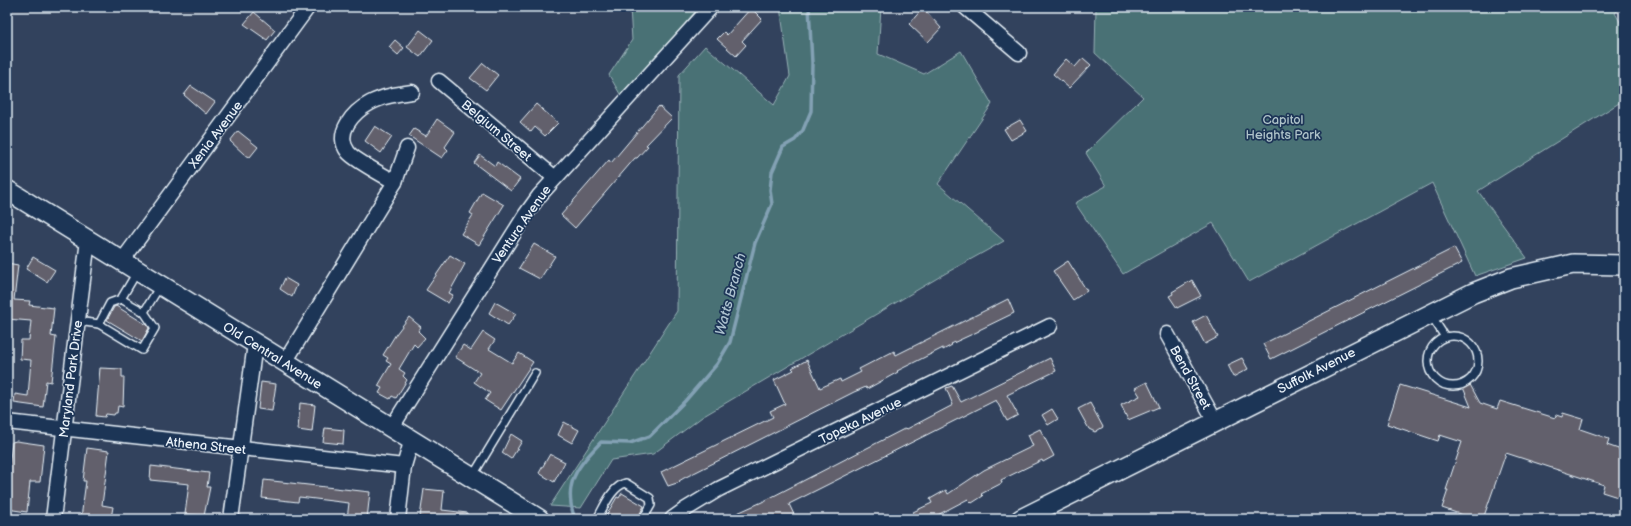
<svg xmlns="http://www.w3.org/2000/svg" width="1631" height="526" viewBox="0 0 1631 526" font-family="'Balsamiq Sans',sans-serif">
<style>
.green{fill:#487175;stroke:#98b1b6}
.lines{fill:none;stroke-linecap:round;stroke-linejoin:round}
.stream{stroke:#83a1b4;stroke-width:3.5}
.building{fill:#62606c;stroke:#e8f1f8}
.lane-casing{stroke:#e8f1f8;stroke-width:10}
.street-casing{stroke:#e8f1f8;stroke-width:17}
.secondary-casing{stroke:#e8f1f8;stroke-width:22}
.lane{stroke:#1d3557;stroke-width:7}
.street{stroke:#1d3557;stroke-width:14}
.secondary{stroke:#1d3557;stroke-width:19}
.labels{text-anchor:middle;stroke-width:3.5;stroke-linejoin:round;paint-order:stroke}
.park-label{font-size:13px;fill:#b0c4ca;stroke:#1d3557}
.street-label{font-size:13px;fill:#e8f1f8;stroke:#1d3557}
.water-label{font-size:14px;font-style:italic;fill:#adc2d0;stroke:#1d3557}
</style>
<rect width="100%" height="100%" fill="#32425d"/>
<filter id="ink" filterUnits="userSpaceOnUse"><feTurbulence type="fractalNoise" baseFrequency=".025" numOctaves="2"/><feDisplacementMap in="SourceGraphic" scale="8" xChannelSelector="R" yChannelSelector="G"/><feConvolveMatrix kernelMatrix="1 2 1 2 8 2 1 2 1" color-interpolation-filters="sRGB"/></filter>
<g filter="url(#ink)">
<g class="green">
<polygon points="630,7 699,7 655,60 620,94 609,75 632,40"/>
<polygon points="780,7 881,7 878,54 924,74 961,51 992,104 938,184 1004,241 946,273 702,417 653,454 611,460 581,508 550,506 677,311 679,75 705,46 774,105 790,76"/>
<polygon points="1096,7 1622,7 1615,13 1624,29 1624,100 1478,191 1527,258 1475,276 1432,183 1249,282 1213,223 1123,274 1075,203 1106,186 1086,153 1143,97 1095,53"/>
</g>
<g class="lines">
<path class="stream" d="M575,519C562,484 577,467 601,442L630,443L650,436L685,401L717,364L730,342L755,243L772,204L770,190L772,172L783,147L795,140L803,130L811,111L812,63L809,7"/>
</g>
<g class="building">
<polygon points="751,8 762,19 742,41 746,45 736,56 717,39 724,32 727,35"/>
<polygon points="923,8 941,28 928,42 909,24"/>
<polygon points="254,12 275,30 267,40 244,24"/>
<polygon points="420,30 433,40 420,57 407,47"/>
<polygon points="395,40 404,48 398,55 389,47"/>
<polygon points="1083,58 1091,65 1069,88 1053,74 1066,59 1075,67"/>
<polygon points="483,63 498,75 486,90 470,78"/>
<polygon points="191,86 215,102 206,114 184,95"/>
<polygon points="536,104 558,123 545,136 535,127 531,132 520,122"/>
<polygon points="659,106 672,118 646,145 648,146 637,158 635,158 575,228 561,215 609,160 611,163"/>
<polygon points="437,119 455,132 445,147 448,150 442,158 409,136 414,129 426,136"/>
<polygon points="1020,120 1027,131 1011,140 1004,129"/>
<polygon points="375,126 392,137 381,153 365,141"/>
<polygon points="238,131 258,147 250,157 245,155 230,141"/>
<polygon points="480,155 495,166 497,162 520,179 511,191 474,163"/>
<polygon points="482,192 504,205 479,245 461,234 473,215 470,213"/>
<polygon points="534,244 555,256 540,279 519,268"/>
<polygon points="1454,248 1462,263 1271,359 1263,344"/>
<polygon points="450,255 465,264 449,293 453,295 448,303 426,290"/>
<polygon points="33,257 55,270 47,282 26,269"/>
<polygon points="1068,261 1087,291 1073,300 1053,271"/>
<polygon points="7,263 18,265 14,300 30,301 29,305 54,308 51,336 56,337 51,382 46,381 43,407 14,403 15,394 28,396 31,360 20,359 21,340 29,340 31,321 7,319"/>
<polygon points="285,278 297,285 292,297 280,289"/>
<polygon points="1192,280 1201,296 1177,308 1169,296 1173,294 1172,292"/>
<polygon points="1008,299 1014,313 979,330 979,331 951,344 952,345 943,350 943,348 897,371 898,372 867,389 866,387 854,392 684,478 679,481 680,482 668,486 661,472 773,417 770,411 785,404 774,380 794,370 792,368 807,360 820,388 840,379 841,382 861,372 859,369 894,351 896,355"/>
<polygon points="495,302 516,314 508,325 489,313"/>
<polygon points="116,306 147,325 149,328 142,341 107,320 114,307"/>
<polygon points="1206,315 1218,337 1205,344 1193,322"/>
<polygon points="409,317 421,327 418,331 425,338 417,347 414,344 399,369 405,373 403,376 407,380 396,398 392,396 390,399 379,393 382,388 378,386 391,364 386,361 388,358 383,355 396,334"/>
<polygon points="483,332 495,340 489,349 512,363 519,353 533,362 501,410 485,400 490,393 474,382 480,373 455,357 463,345 471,350"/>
<polygon points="1050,358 1056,371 1007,395 1018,415 1007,421 996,400 789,504 796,519 724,519 762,502 906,428 907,429 953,405 946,388 952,386 961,402"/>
<polygon points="1242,358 1248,369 1233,377 1227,365"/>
<polygon points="100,368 122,369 122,377 124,377 123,407 118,406 117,413 115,413 114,415 106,414 105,417 96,416"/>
<polygon points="1466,377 1480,403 1497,409 1500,401 1555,418 1556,415 1562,417 1563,413 1583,419 1580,429 1609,439 1607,445 1624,451 1624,499 1602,492 1604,485 1506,453 1483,519 1474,519 1442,508 1448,490 1446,490 1462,442 1440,435 1438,441 1387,424 1400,385 1471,407 1460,380"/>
<polygon points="261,382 276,384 272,411 258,409"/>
<polygon points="1147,382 1159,407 1128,420 1121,405 1140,396 1135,388"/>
<polygon points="300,403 315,405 312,432 298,430"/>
<polygon points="1090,403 1103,427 1095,432 1089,429 1078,409"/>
<polygon points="1052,409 1058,419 1048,425 1042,415"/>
<polygon points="564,422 579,430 572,443 558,435"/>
<polygon points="325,428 344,430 343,444 323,442"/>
<polygon points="1040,429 1054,456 1043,462 1042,460 1001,480 1002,483 981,494 983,496 972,503 968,499 930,519 917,519 913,512 932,503 930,499 946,490 948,494 984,470 1033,446 1028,435"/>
<polygon points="511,434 522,441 511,459 502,453"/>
<polygon points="16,441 44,445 40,482 30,482 27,512 7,509 10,478 8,476 12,442"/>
<polygon points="87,448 109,451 102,505 113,507 111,518 81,518 86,481 83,481"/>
<polygon points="550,454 565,462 554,482 539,473"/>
<polygon points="151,466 209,473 207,487 210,487 204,516 185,514 189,484 150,480"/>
<polygon points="264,480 370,492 367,519 347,519 349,503 299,497 298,502 262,498"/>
<polygon points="424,489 444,491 442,510 467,513 467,519 422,519 422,517 420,517"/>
<polygon points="622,493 644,506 637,519 604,519 617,497 619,498"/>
</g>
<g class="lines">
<g class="lane-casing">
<g id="lane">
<polyline points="137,272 121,299 144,312"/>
<polyline points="1431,315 1445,337"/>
<polyline points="78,321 99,324 142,350 155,328 144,312 160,286"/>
<polyline points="99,324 110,303 121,299"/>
<circle cx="1453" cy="361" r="25"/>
<polyline points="472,477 535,373"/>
<path d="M597,519C604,507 612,486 626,483L650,498L651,505L643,519"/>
</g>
</g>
<g class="street-casing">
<g id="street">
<polyline points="965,7 1019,53"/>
<polyline points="439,81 554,177"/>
<path d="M395,182C386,177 353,159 348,152C334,133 353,112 370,103C383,96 398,94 412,92"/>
<polyline points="122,261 308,7"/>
<polyline points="1167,334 1215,421"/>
<polyline points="285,362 395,182 407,148"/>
<polyline points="7,422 404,466"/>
<polyline points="392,427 526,214 539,196 711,7"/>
<polyline points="53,519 88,240"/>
<polyline points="231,519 255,344"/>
<polyline points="398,519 404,466 412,439"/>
<polyline points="672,519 686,509 719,489 1050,326"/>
</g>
</g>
<g class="secondary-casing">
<g id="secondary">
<polyline points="7,190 539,519"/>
<polyline points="1021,519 1473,293 1511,278 1573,264 1624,265"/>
</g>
</g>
<use href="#lane" class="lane"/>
<use href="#street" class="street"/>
<use href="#secondary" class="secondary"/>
</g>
</g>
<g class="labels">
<g class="park-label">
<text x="1283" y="124">Capitol<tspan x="1283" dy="15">Heights Park</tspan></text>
</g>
<g class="street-label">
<text transform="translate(497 130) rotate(40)" y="5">Belgium Street</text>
<text transform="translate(215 134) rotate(-53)" y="5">Xenia Avenue</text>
<text transform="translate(521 224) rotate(-55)" y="5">Ventura Avenue</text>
<text transform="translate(273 355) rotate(32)" y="5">Old Central Avenue</text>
<text transform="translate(1316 370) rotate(-27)" y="5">Suffolk Avenue</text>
<text transform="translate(1191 377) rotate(61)" y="5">Bend Street</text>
<text transform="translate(70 379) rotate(-83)" y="5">Maryland Park Drive</text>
<text transform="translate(860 420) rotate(-26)" y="5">Topeka Avenue</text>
<text transform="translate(206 445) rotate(6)" y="5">Athena Street</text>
</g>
<g class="water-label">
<text transform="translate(730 294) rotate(-75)" y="5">Watts Branch</text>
</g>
</g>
<rect width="1631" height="526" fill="none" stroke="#1d3557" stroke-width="24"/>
<rect x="12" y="12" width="1607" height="502" fill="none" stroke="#e8f1f8" stroke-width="1.5" filter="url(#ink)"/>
</svg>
